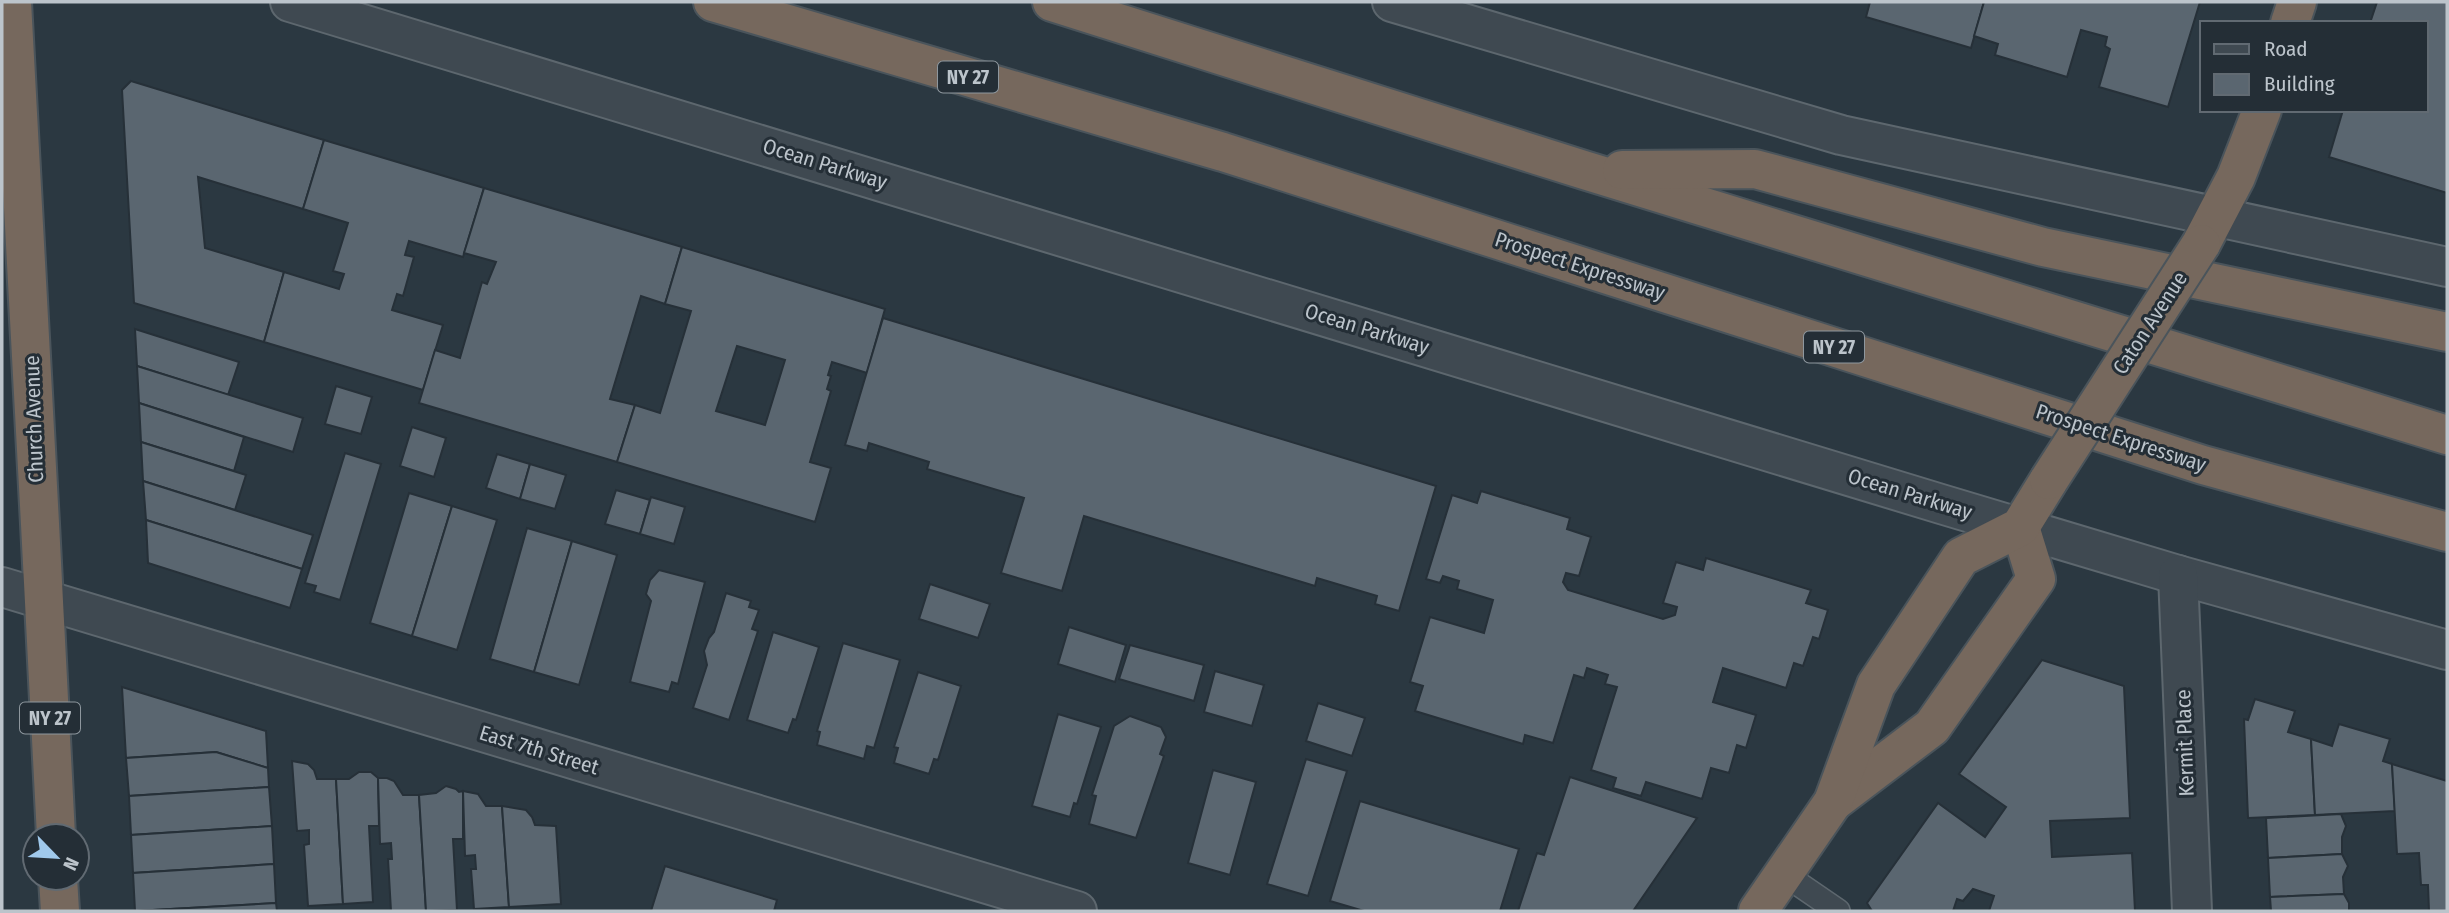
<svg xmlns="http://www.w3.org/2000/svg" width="2449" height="913" viewBox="0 0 2449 913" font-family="'Fira Sans Condensed',sans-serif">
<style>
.building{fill:#5a6670;stroke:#263038;stroke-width:2;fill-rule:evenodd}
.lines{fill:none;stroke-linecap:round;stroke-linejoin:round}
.lane-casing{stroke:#5d676e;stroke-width:26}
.street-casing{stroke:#5d676e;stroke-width:42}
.highway-casing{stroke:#4a545b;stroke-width:42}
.lane{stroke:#3f4951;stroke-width:23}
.street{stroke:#3f4951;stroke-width:38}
.highway{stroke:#76685d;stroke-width:38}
.highway-bridge-casing{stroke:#4a545b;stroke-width:42;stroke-linecap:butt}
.highway-bridge{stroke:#76685d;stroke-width:38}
.labels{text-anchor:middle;stroke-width:6;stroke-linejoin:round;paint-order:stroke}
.shield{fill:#242e36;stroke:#8e979e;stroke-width:2}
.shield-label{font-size:19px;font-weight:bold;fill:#bcc4cb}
.street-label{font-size:21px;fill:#bcc4cb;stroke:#242e36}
</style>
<rect width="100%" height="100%" fill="#2b3841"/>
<g class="building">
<polygon points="1870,2 1984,2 1971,48 1866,17"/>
<polygon points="1984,2 2200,2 2168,107 2099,87 2110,49 2105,46 2107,37 2081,30 2067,77 1995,55 1998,44 1974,36"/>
<polygon points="2377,2 2447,2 2447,193 2329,157 2343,110 2426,110 2426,23 2370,23"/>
<polygon points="131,81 324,140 303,209 198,177 205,248 284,272 264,342 134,303 122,90"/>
<polygon points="324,140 484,188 463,257 409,241 405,255 414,257 403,296 397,294 392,310 443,325 423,390 264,342 284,272 339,289 344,274 333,271 348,223 303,209"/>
<polygon points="484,188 682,247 665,304 641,296 610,399 635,405 617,462 419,403 435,350 460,358 482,282 487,284 496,262 464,253"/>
<path d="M682,247L885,309L867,373L832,362L828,375L831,376L827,389L831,391L810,462L831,468L815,522L617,462L635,405L660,413L691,311L665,304ZM737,346L785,360L765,425L716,411Z"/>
<polygon points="883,318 1436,486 1399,611 1375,604 1377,596 1317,578 1315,586 1084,516 1062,591 1001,573 1024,498 927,469 929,462 869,443 867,451 845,445"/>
<polygon points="135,329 239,362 228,395 137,366"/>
<polygon points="137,366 303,418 293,452 139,403"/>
<polygon points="336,386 372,397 361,434 325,424"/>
<polygon points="139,403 244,437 234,471 141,442"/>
<polygon points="412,427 446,438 434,477 400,466"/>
<polygon points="141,442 246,475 235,510 143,481"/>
<polygon points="345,453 381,464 340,600 314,592 316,586 305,583"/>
<polygon points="497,454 530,464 520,499 486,488"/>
<polygon points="530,464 566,475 555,509 520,499"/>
<polygon points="143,481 313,535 302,569 146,520"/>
<polygon points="616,490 650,500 640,534 605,524"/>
<polygon points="1481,491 1570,518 1567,529 1591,537 1579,576 1566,573 1563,582 1568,590 1663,619 1675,615 1677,607 1663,603 1676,562 1703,570 1706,558 1811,590 1806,603 1828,610 1819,639 1813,637 1803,666 1794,663 1786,688 1723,668 1713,702 1756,715 1746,748 1737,745 1729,773 1711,768 1702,799 1646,782 1641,796 1613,788 1616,778 1591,770 1617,687 1605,684 1608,675 1587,668 1584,678 1574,675 1553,743 1525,735 1523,744 1415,711 1423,686 1410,682 1430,617 1484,633 1493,600 1457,589 1459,581 1443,576 1440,583 1426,579 1452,495 1477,503"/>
<polygon points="409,493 452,506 412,636 370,623"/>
<polygon points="651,497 685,507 674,544 640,534"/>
<polygon points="452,506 497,520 457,650 412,636"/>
<polygon points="146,520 302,569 290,608 148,563"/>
<polygon points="527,528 572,541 534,672 490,659"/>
<polygon points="572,541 617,555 579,685 534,672"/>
<polygon points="659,570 705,582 678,684 672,682 669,692 630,682 651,601 646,594 650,580"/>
<polygon points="930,584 990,604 978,638 919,619"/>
<polygon points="726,593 751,601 749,607 759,610 752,629 758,631 729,720 693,708 707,665 704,651 709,638 714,632"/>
<polygon points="1069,627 1126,645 1115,682 1058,664"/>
<polygon points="773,632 819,647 796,720 793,719 788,733 747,720"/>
<polygon points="843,643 900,660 874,748 867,746 864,759 817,745 820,732 817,731"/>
<polygon points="1130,645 1204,665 1194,701 1119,679"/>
<polygon points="2042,660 2124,686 2130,818 2050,821 2052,857 2132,853 2135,911 1989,911 1994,896 1973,889 1963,901 1957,899 1953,911 1872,911 1867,903 1938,803 1985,837 2006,807 1959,774"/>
<polygon points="1215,671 1264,685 1252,726 1204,712"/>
<polygon points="918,672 961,686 938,760 934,759 929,774 894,763 898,748 894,747"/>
<polygon points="122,687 266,731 268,768 216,752 126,758"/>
<polygon points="2255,699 2295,711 2288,732 2311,739 2315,815 2248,818 2244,719 2248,720"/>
<polygon points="1318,703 1365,718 1352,756 1306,741"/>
<polygon points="1058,714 1101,727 1077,804 1074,803 1070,817 1032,806"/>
<polygon points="1130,716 1161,727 1166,737 1160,754 1164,756 1136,838 1089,824 1096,796 1092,795 1114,726"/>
<polygon points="2339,724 2390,739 2383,761 2392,764 2395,811 2315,815 2311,739 2332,746"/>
<polygon points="216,752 268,768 269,787 129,796 126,758"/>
<polygon points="1306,759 1347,771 1308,896 1267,884"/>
<polygon points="292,761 308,764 314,770 317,779 336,779 343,904 308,906 304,845 309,844 309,830 297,831"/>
<polygon points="2392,764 2447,781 2447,911 2429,911 2428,885 2421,885 2419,853 2397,854"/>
<polygon points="1213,770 1256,782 1230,875 1188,863"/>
<polygon points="359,772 371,772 378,778 379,826 369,826 373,902 343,904 336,779 349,779"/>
<polygon points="1570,777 1697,818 1633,911 1518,911 1537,853 1544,855"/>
<polygon points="378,778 387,778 394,781 403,795 419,795 426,911 391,911 388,859 392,859 391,843 380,844"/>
<polygon points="446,786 456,789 459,792 463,791 463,839 453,839 457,910 426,911 419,795 436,793"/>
<polygon points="269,787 272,826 131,835 129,796"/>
<polygon points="463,791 478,794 486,806 502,806 509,907 474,909 471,869 476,869 475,855 465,856"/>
<polygon points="1360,801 1519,849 1500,911 1364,911 1330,901"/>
<polygon points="502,806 526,810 532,817 535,825 556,826 561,904 509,907"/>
<polygon points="2341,814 2346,826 2342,837 2342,854 2268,858 2266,818"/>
<polygon points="272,826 274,864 133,873 131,835"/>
<polygon points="2342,854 2348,866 2343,877 2344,894 2270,897 2268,858"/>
<polygon points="274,864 276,903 135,911 133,873"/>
<polygon points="665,866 777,900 774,911 651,911"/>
<polygon points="2344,894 2349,903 2349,911 2271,911 2270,897"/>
<polygon points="276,903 277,911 135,911"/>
</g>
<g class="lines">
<g class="lane-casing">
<polyline id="lane" points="1784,874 1838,911"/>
</g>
<g class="street-casing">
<g id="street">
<polyline points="290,2 1941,504 2178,575 2447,650"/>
<polyline points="1392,2 1841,135 2447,267"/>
<polyline points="2178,575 2192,911"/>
<polyline points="2,587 1077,911"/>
</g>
</g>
<g class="highway-casing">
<g id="highway">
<path d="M12,2C29,280 41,558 56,836"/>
<polyline points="713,2 1223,152 2203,465 2447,532"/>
<polyline points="1052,2 1584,170 2447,435"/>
<polyline points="2290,23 2297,2"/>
<polyline points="1622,170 1755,169 2043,247 2447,332"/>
<polyline points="2201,244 2236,177 2262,110"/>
<polyline points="1833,802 1932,727 2036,579 2020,527"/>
<polyline points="58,878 60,911"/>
<polyline points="1758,911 1833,802 1876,685 1961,557 2020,527 2049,480"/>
</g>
</g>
<use href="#lane" class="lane"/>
<use href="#street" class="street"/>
<use href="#highway" class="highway"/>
<g class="highway-bridge-casing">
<polyline id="highway-bridge" points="2049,480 2201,244"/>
</g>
<use href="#highway-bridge" class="highway-bridge"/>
</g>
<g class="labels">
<g class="shield">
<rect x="938" y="61.5" width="60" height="31" rx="5"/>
<rect x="1804" y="331.5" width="60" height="31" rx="5"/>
<rect x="20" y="702.5" width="60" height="31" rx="5"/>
</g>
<g class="shield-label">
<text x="968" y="84">NY 27</text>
<text x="1834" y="354">NY 27</text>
<text x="50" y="725">NY 27</text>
</g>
<g class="street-label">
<text transform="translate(825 164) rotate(17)" y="7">Ocean Parkway</text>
<text transform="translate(1580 266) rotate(18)" y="7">Prospect Expressway</text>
<text transform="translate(2150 323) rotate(-57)" y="7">Caton Avenue</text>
<text transform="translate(1367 329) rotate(17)" y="7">Ocean Parkway</text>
<text transform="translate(34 419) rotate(-92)" y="7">Church Avenue</text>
<text transform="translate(2121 438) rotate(18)" y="7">Prospect Expressway</text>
<text transform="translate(1910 494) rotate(17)" y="7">Ocean Parkway</text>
<text transform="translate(2185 743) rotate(-92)" y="7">Kermit Place</text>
<text transform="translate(539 750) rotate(17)" y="7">East 7th Street</text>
</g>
</g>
<rect width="2449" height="913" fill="none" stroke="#bcc4cb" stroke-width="7"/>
<rect x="2200" y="21" width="228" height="91" fill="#242e36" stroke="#616a72" stroke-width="2"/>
<rect x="2214" y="44" width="35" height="10" fill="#3f4951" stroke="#616a72" stroke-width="2"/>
<text x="2264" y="56" font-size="21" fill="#bcc4cb">Road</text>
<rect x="2214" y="74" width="35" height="21" fill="#5a6670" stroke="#616a72" stroke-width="2"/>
<text x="2264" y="91" font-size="21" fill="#bcc4cb">Building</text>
<g transform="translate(56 857) rotate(115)"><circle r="33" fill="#242e36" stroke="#616a72" stroke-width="2"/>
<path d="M0-5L12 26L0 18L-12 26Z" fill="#a0c9ec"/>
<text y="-10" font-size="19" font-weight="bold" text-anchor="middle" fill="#bcc4cb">N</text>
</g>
</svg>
